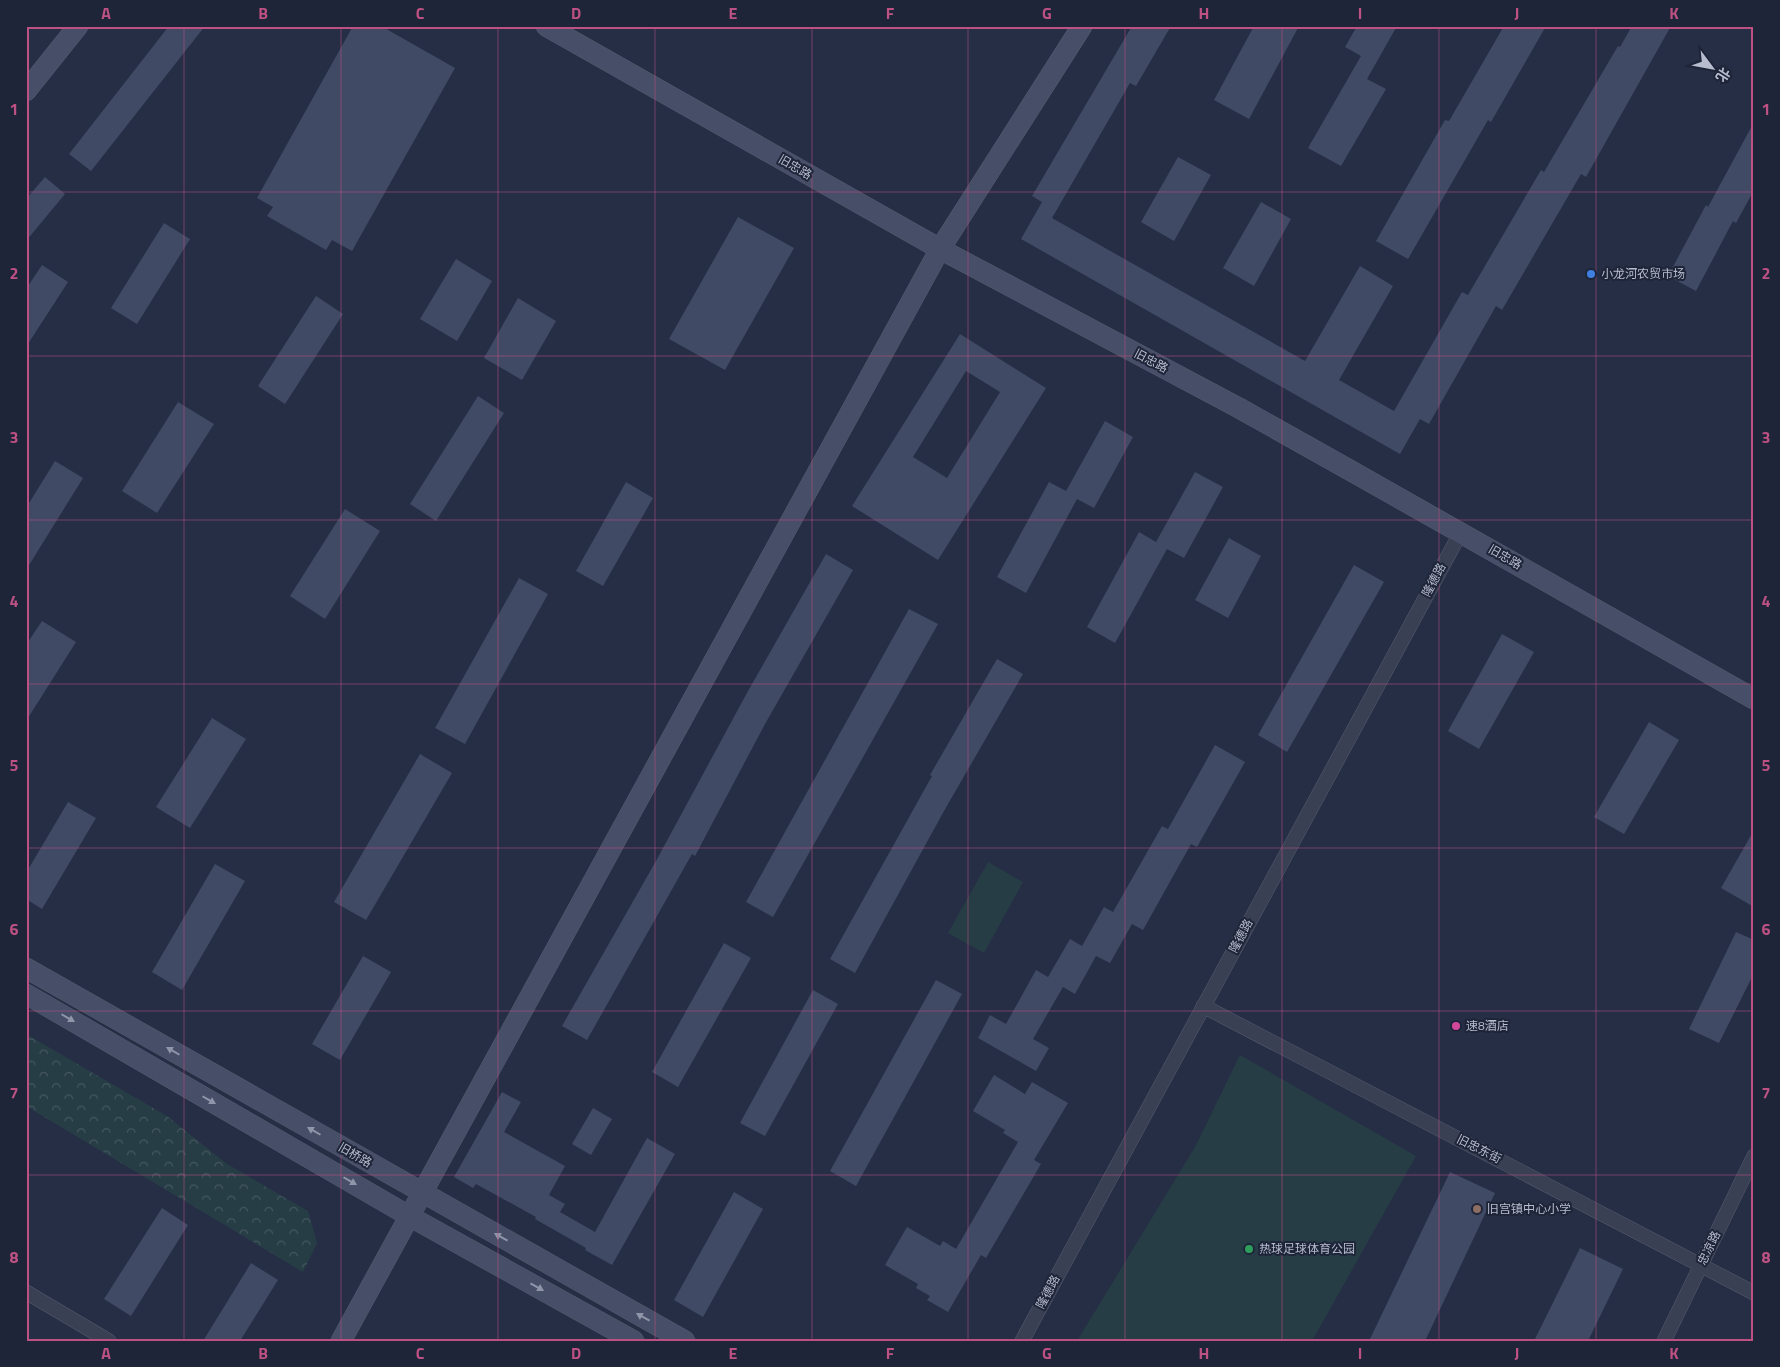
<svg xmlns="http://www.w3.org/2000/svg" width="1780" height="1367" viewBox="0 0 1780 1367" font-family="'Titillium Web','Noto Sans SC',sans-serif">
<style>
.forest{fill:url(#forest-crowns)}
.pitch{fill:#273d46}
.building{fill:#414a65;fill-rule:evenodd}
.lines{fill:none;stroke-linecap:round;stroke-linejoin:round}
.street-casing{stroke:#555b6e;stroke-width:15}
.secondary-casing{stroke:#555b6e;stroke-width:21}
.street{stroke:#394054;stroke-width:14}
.secondary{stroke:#474e67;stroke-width:20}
.oneway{fill:#9096aa}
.grid{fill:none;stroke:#be5183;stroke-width:1;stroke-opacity:0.55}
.shop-dot{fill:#3f7fe0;stroke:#1e2539;stroke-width:2}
.hotel-dot{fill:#d1479c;stroke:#1e2539;stroke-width:2}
.education-dot{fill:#8d6e63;stroke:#1e2539;stroke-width:2}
.leisure-dot{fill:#2e9e5b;stroke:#1e2539;stroke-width:2}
.labels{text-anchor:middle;stroke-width:4;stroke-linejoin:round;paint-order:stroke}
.street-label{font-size:12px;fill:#b7bcce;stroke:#1e2539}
.poi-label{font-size:12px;fill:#b7bcce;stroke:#1e2539;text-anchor:start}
.neatline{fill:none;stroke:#be5183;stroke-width:2}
.grid-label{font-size:16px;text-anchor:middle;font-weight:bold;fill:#be5183}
</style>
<defs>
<pattern id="forest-crowns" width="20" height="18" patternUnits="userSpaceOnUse" patternTransform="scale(1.25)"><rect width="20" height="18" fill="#273d46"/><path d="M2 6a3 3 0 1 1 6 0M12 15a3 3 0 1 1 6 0" fill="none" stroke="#445760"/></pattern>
</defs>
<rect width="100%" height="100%" fill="#252e45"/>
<polygon class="forest" points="26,1034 167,1116 227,1164 308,1211 317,1243 303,1272 26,1106"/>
<g class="pitch">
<polygon points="988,862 1023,882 984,953 948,933"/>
<polygon points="1240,1055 1416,1156 1312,1341 1077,1341 1195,1147"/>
</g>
<g class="building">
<polygon points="169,26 205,26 91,171 69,154"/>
<polygon points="353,26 381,26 455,68 352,251 332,240 326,250 267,216 273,207 257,198"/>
<polygon points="1132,26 1171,26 1136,86 1130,83 1052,218 1305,361 1360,266 1393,286 1339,380 1394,411 1462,292 1468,295 1541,170 1544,172 1618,46 1620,47 1632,26 1671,26 1586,177 1581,174 1502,310 1496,306 1429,424 1420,419 1400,454 1021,239 1042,202 1032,196"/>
<polygon points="1254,26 1299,26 1249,119 1214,100"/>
<polygon points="1357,26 1397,26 1367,79 1386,89 1341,166 1308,148 1361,56 1345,47"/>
<polygon points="1504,26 1546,26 1491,122 1488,120 1408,259 1376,241 1445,120 1449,121"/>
<polygon points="1754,122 1754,190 1736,223 1733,221 1696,291 1668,276 1706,205 1708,207"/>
<polygon points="1178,157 1211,175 1174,241 1141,222"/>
<polygon points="45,177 65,194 26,241 26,199"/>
<polygon points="1261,202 1291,219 1254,286 1223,268"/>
<polygon points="738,217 794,248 725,370 669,339"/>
<polygon points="164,223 190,239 137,324 111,308"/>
<polygon points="456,259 492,281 457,341 420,319"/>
<polygon points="42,265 68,282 26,347 26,289"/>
<polygon points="316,296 343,314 285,404 258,386"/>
<polygon points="518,298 556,321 522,380 484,358"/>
<path d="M960,334L1046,388L938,560L852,506ZM966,371L1000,392L947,478L913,457Z"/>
<polygon points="478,396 504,413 436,521 410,504"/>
<polygon points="178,402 214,424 157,513 122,491"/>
<polygon points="1105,421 1133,437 1094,508 1077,499 1026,593 997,577 1049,482 1066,491"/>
<polygon points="55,461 83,478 26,570 26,508"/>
<polygon points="1195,472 1223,487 1184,558 1167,549 1115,643 1087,627 1139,532 1156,542"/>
<polygon points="626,482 653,498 603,586 576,571"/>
<polygon points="345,509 380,531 325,619 290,596"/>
<polygon points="1229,538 1261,556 1228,618 1195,600"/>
<polygon points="826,554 853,570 765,724 695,856 692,854 587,1040 562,1026 656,861 748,691"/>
<polygon points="1354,565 1384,582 1287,752 1258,735"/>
<polygon points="519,578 548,594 465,744 435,728"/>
<polygon points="909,609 938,624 773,917 746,902"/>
<polygon points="42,621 76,642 26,721 26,645"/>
<polygon points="1502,634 1534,652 1479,749 1448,731"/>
<polygon points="997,659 1023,674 944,811 855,973 830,959 932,776 930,775"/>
<polygon points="212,718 246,739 190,828 156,807"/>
<polygon points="1649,722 1679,740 1624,834 1594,817"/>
<polygon points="1215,745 1245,762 1197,847 1191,844 1143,930 1132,924 1110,963 1096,956 1075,994 1063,987 1033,1039 1049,1048 1036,1071 978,1038 990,1015 1006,1024 1036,970 1048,977 1070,939 1082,946 1104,907 1113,912 1162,826 1168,829"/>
<polygon points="420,754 452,773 366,920 334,902"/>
<polygon points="68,802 96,818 42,909 26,899 26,873"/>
<polygon points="1754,830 1754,907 1721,888"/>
<polygon points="215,864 245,881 182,990 152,972"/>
<polygon points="1736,932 1754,940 1754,973 1719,1043 1689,1029"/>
<polygon points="724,943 751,958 678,1087 652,1072"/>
<polygon points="363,956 391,972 340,1060 312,1044"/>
<polygon points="936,980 962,994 856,1186 830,1171"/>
<polygon points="813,990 838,1004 765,1136 740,1123"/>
<polygon points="994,1075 1025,1094 1032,1082 1068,1103 1034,1160 1041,1164 986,1258 981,1255 948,1312 927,1300 930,1296 916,1288 918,1284 885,1265 907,1227 940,1246 943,1241 956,1249 1018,1142 1003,1133 1005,1130 973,1111"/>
<polygon points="502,1092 521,1102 504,1132 565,1166 549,1195 565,1204 560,1212 595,1232 647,1138 675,1154 612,1265 585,1250 586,1248 535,1219 536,1217 476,1184 473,1188 454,1177"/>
<polygon points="593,1108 612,1119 591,1155 572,1144"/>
<polygon points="1450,1172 1495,1193 1425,1341 1369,1341"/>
<polygon points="734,1192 763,1209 703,1317 674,1300"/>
<polygon points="162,1208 188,1225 131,1316 104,1299"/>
<polygon points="1580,1248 1623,1269 1588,1341 1534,1341"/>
<polygon points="251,1263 278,1280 240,1341 203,1341"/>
</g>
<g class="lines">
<g class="street-casing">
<g id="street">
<polyline points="1203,1006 1754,1293"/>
<polyline points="26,1292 109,1341"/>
<polyline points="1022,1341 1461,532"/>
<polyline points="1664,1341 1754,1156"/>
</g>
</g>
<g class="secondary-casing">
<g id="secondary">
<polyline points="546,26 940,249 1239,408 1346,468 1754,699"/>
<polyline points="26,91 78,26"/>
<polyline points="26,968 685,1341"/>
<polyline points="26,994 409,1216 634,1341"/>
<polyline points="341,1341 940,249 1082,26"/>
</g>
</g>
<use href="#street" class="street"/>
<use href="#secondary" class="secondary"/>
</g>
<defs><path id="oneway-solid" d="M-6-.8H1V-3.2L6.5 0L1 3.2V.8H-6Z" transform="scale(1.25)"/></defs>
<g class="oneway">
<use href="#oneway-solid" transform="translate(68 1018) rotate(30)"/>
<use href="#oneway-solid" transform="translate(173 1051) rotate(-150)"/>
<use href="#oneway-solid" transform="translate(209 1100) rotate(30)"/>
<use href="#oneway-solid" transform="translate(314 1131) rotate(-150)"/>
<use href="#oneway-solid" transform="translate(350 1181) rotate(30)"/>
<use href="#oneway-solid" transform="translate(501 1237) rotate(-151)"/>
<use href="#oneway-solid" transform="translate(537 1287) rotate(29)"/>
<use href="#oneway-solid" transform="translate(643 1317) rotate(-151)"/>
</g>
<path class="grid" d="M184,26V1341M341,26V1341M498,26V1341M655,26V1341M812,26V1341M968,26V1341M1125,26V1341M1282,26V1341M1439,26V1341M1596,26V1341M26,192H1754M26,356H1754M26,520H1754M26,684H1754M26,848H1754M26,1011H1754M26,1175H1754"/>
<circle class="shop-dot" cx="1591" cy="274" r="5"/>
<circle class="hotel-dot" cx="1456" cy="1026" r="5"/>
<circle class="education-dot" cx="1477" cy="1209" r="5"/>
<circle class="leisure-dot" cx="1249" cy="1249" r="5"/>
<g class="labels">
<g class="street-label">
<text transform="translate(795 167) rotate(30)" y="4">旧忠路</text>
<text transform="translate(1151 361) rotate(28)" y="4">旧忠路</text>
<text transform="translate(1505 557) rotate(30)" y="4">旧忠路</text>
<text transform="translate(1434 580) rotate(-62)" y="4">隆德路</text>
<text transform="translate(1241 936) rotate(-62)" y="4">隆德路</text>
<text transform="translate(1479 1149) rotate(27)" y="4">旧忠东街</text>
<text transform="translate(355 1155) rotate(30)" y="4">旧桥路</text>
<text transform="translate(1709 1248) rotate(-64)" y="4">忠凉路</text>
<text transform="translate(1048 1292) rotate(-62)" y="4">隆德路</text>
</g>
<g class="poi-label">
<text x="1601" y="278">小龙河农贸市场</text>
<text x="1466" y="1030">速8酒店</text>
<text x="1487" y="1213">旧宫镇中心小学</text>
<text x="1259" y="1253">热球足球体育公园</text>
</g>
</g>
<rect width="1780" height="1367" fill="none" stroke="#1e2539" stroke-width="55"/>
<g transform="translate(1712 68) rotate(122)" stroke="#1e2539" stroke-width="4" paint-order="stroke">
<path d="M0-4L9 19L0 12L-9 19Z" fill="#b7bcce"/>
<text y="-8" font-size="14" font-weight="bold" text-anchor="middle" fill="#b7bcce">北</text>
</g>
<rect x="28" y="28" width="1724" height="1312" class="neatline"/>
<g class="grid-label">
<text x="106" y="19">A</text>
<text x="263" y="19">B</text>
<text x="420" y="19">C</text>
<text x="576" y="19">D</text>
<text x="733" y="19">E</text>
<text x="890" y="19">F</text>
<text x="1047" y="19">G</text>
<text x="1204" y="19">H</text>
<text x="1360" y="19">I</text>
<text x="1517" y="19">J</text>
<text x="1674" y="19">K</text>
<text x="14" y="115">1</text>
<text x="1766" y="115">1</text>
<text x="14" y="279">2</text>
<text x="1766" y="279">2</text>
<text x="14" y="443">3</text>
<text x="1766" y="443">3</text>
<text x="14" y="607">4</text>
<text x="1766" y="607">4</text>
<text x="14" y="771">5</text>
<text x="1766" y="771">5</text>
<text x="14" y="935">6</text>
<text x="1766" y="935">6</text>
<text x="14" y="1099">7</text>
<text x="1766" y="1099">7</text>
<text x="14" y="1263">8</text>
<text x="1766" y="1263">8</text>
<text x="106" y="1359">A</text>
<text x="263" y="1359">B</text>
<text x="420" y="1359">C</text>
<text x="576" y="1359">D</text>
<text x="733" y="1359">E</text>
<text x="890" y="1359">F</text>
<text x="1047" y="1359">G</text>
<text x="1204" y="1359">H</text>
<text x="1360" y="1359">I</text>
<text x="1517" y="1359">J</text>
<text x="1674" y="1359">K</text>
</g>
</svg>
